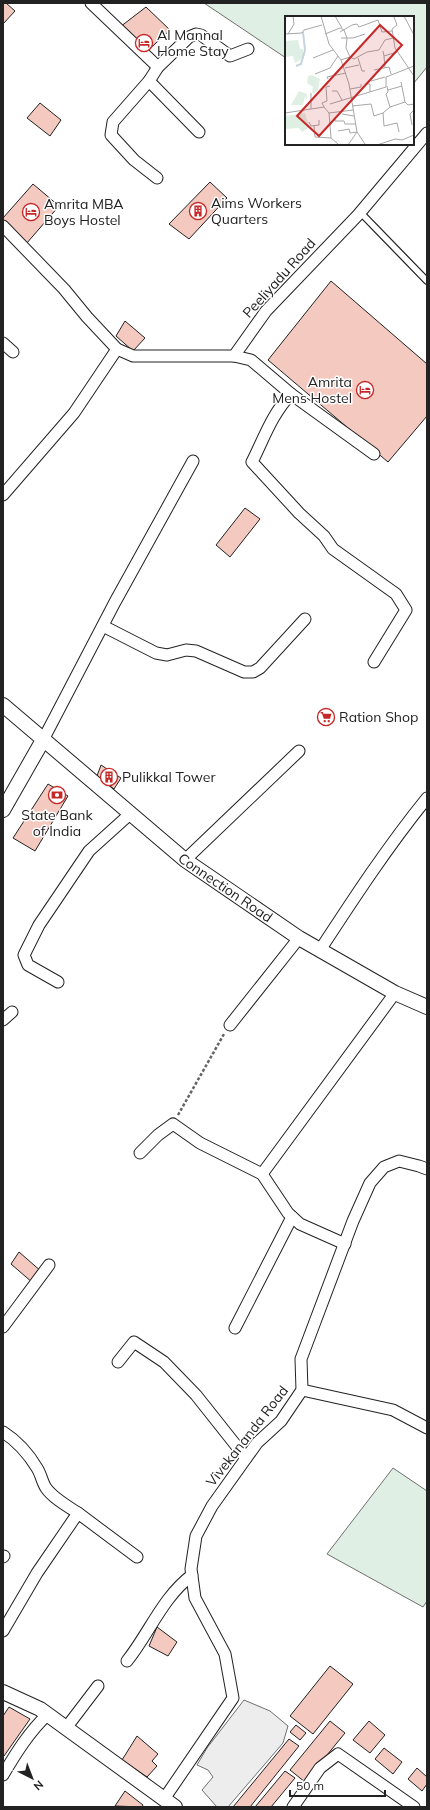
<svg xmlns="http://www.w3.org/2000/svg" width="430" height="1810" viewBox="0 0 430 1810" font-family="Mulish,sans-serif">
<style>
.green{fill:#e0efe3;stroke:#6f6f6f}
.parking{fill:#ededed;stroke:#6f6f6f}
.building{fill:#f3c9c0;stroke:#222}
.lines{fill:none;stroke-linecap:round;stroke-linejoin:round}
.service-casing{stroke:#222;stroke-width:8}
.minor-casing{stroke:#222;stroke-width:13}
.tertiary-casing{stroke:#222;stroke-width:16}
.path{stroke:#646464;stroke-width:2.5;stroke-dasharray:3 2;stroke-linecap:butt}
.service{stroke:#fff;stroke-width:5.5}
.minor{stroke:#fff;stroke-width:11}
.tertiary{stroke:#fff;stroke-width:14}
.labels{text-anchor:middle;stroke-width:3;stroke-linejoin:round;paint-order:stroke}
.poi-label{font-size:14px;fill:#222;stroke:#fff;text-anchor:start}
.street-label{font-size:14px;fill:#222;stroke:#fff}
.inset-river{fill:none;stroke:#c7d3dd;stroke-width:2}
.inset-road{fill:none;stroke:#a7a7a7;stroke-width:1}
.view{fill:#c62828;fill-opacity:0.15;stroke:#c62828;stroke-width:2}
.inset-edge{fill:none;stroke:#222;stroke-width:2}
</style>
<rect width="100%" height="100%" fill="#fff"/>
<g class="green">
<polygon points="204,3 427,3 427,67 413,84 413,17 286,17 286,58"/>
<polygon points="393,1468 427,1491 427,1601 423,1607 327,1554"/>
</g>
<polygon class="parking" points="244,1700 270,1711 288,1726 283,1743 228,1807 217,1807 202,1790 213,1777 208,1770 197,1765 207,1748"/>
<g class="building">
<polygon points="3,3 6,3 15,11 3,24"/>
<polygon points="146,7 170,30 142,56 120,27"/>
<polygon points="40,103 61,120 50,136 27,118"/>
<polygon points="210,182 227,198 189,239 169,224"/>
<polygon points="33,184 59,206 26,244 3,223 3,218"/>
<polygon points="331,281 427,364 427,416 388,462 268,360"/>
<polygon points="125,321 145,338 133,351 116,336"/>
<polygon points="245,508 260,519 230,557 216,545"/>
<polygon points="101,765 121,778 114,789 97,776"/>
<polygon points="48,784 68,796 35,851 13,838"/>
<polygon points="19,1252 42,1272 33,1283 11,1264"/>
<polygon points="157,1627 177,1642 168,1656 149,1646"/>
<polygon points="330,1666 353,1684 313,1734 290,1716"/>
<polygon points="9,1707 30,1719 4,1756 3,1755 3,1716"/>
<polygon points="330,1721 345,1733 305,1782 290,1770"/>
<polygon points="369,1721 385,1735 370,1753 353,1740"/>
<polygon points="296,1725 306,1733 300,1740 290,1732"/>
<polygon points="137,1736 158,1754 152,1761 157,1766 147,1777 122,1760"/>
<polygon points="289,1739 299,1746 250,1807 233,1807"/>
<polygon points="384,1748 402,1762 393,1774 375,1759"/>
<polygon points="417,1768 427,1777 427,1784 422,1791 408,1779"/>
<polygon points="285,1771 295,1778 271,1807 255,1807"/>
<polygon points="125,1791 143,1805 142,1807 115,1806"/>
</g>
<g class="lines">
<g class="service-casing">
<polyline id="service" points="360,212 427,281"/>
</g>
<g class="minor-casing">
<g id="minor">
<polyline points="91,3 158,67"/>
<polyline points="149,81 199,132"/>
<polyline points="157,178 134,160 111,135 113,122 149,81 158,67 189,37 196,34 201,35 230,56 248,49"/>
<polyline points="3,226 64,289 87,317 117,349 133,356 234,356 266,311 358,215 427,133"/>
<polyline points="3,343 13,352"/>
<path d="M234,356L251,360L291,394C272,414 264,438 252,462L299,513L324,536L333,549L396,594L406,610L374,662"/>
<polyline points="291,394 374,454"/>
<polyline points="3,495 74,413 117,349"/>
<polyline points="103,626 156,653 167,655 186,650 196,651 244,672 253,672 260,668 305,619"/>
<polyline points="43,740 115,602 193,461"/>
<polyline points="185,860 299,751"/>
<path d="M320,950C354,898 388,846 427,798"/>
<polyline points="58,982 28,965 24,955 39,925 89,851 130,814"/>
<polyline points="3,1020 12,1012"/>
<polyline points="230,1025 299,938"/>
<polyline points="140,1153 158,1135 173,1124 200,1143 262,1174 288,1213 300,1224 345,1244"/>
<polyline points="262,1174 395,993"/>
<polyline points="3,1327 49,1265"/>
<polyline points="235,1328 292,1217"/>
<polyline points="118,1362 134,1342 164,1362 196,1395 246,1458"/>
<polyline points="302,1390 393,1410 427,1428"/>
<path d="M3,1432C17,1441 28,1453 37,1468C41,1474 42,1482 46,1488C53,1498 67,1506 78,1513"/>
<polyline points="3,1557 4,1556"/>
<polyline points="3,1631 37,1573 78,1513 137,1557"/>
<path d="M127,1661C150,1632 162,1598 192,1575"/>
<polyline points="66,1728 98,1686"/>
<path d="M3,1775C16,1753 29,1732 48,1714"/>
<polyline points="164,1799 233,1698 225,1654 195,1598 191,1569 196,1536 212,1506 257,1443 281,1421 302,1390 301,1359 353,1221 370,1183 384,1167 399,1161 419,1166 427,1169"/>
<polyline points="293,1807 320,1768 338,1754 414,1807"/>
</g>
</g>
<g class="tertiary-casing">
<g id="tertiary">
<path id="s1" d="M3,705L185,860L299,938L395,993L427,1007"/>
<polyline points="3,810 43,740"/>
<polyline points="3,1692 40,1709 175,1807"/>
</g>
</g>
<polyline class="path" points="178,1115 224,1034"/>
<use href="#service" class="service"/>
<use href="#minor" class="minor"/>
<use href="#tertiary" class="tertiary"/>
</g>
<defs>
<g id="hotel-ring" transform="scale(0.9)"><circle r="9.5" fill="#fff" stroke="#c62828" stroke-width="1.5"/><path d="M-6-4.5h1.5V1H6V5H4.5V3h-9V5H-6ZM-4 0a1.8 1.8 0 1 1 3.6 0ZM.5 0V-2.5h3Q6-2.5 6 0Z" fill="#c62828"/></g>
<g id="building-ring" transform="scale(0.9)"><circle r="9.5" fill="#fff" stroke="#c62828" stroke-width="1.5"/><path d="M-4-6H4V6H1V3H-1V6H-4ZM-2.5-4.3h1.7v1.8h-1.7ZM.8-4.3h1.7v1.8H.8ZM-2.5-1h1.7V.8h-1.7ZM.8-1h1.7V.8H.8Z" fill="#c62828"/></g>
<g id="supermarket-ring" transform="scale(0.9)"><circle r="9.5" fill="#fff" stroke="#c62828" stroke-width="1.5"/><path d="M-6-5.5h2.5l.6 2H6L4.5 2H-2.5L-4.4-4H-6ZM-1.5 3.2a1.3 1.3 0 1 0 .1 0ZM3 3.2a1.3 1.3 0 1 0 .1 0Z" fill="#c62828"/></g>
<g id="bank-ring" transform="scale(0.9)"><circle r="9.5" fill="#fff" stroke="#c62828" stroke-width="1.5"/><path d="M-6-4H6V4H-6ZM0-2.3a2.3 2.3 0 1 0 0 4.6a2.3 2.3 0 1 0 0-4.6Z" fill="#c62828"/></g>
</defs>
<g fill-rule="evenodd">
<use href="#hotel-ring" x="144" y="43"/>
<use href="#building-ring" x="198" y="211"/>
<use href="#hotel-ring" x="31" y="212"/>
<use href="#hotel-ring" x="365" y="390"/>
<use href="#supermarket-ring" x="326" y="717"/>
<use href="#building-ring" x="109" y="777"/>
<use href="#bank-ring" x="57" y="795"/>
</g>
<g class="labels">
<g class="poi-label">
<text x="157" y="40">Al Mannal<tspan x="157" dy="16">Home Stay</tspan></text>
<text x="211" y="208">Aims Workers<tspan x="211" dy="16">Quarters</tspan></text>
<text x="44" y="209">Amrita MBA<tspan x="44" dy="16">Boys Hostel</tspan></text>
<text x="352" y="387" text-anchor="end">Amrita<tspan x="352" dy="16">Mens Hostel</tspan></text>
<text x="339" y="722">Ration Shop</text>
<text x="122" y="782">Pulikkal Tower</text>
<text x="57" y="820" text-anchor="middle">State Bank<tspan x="57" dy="16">of India</tspan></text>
</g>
<g class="street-label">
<text transform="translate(279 278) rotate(-48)" y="5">Peeliyadu Road</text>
<text dy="5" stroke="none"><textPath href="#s1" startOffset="288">Connection Road</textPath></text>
<text transform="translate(247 1436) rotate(-52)" y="5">Vivekananda Road</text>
</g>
</g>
<g transform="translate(285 16)">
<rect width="129" height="129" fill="#fff"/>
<path d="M13,24L15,33H18V42L10,47L8,40L0,41V25ZM27,59L35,63L33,74L29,78L27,76L28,71L22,67L23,60ZM14,75L22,78V84L20,80L18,89H6ZM20,97L24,111L22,113L17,116L14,112L0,113V100Z" fill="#e0efe3"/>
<path class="inset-river" d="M11,50L16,48L20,34L18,16"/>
<path class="inset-road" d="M36,0L44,28L56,44L64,68L72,116L63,129M50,0L57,12M111,0L109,1L112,9L107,13L110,32L129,60M119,0L129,19M59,14L62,22L61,32L65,41M55,16L67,9L72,8L74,11L93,4L97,16L107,15M0,18L17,17L19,14L37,9M3,18L9,8L8,0M40,18L55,12L59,14M56,22H68L80,18M98,35L99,40L112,36M99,40L100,52M28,42L48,34M73,42L77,55H80M56,44L65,41L69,43L82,36L94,34L100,24L108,22M60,52L74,49M89,54L104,51L106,58M30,58L45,52L53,40M43,63L42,61L61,57M86,65L100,61M116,66L120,86M80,68H85V76M65,73L76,71V68M103,74L117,70M47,75H52L57,84M26,77V93M45,88L101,71V61L129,50M67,90L86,88L89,100L98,97L105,91L101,78L103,76L102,70M39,91L37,87L42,85L41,71L45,70M105,91L120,86L123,89L129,88M0,97L39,91L44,97L46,122L53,128M44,97L68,94M98,97L99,110L112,107L114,116M57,98L69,100M50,102V105H59L60,108H71M24,106L26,110L34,109V104M29,109L30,121L46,122M127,109L125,98L129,94M53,115L64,113L65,117L72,116M72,116L80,128M92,129L110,123L117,124L129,119"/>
<path class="view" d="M95,9L117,29L34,120L12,100Z"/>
<rect width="129" height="129" class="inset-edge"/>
</g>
<rect width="430" height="1810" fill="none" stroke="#222222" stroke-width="8"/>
<g transform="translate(32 1778) rotate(138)" stroke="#ffffff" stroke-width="3" paint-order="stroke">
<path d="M0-3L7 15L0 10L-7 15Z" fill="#222222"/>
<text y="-6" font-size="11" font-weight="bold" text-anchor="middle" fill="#222222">N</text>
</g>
<path d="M290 1790v6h95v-6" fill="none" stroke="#222222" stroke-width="2"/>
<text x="296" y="1790" font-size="12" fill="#222222" stroke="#ffffff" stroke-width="3" paint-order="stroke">50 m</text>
</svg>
